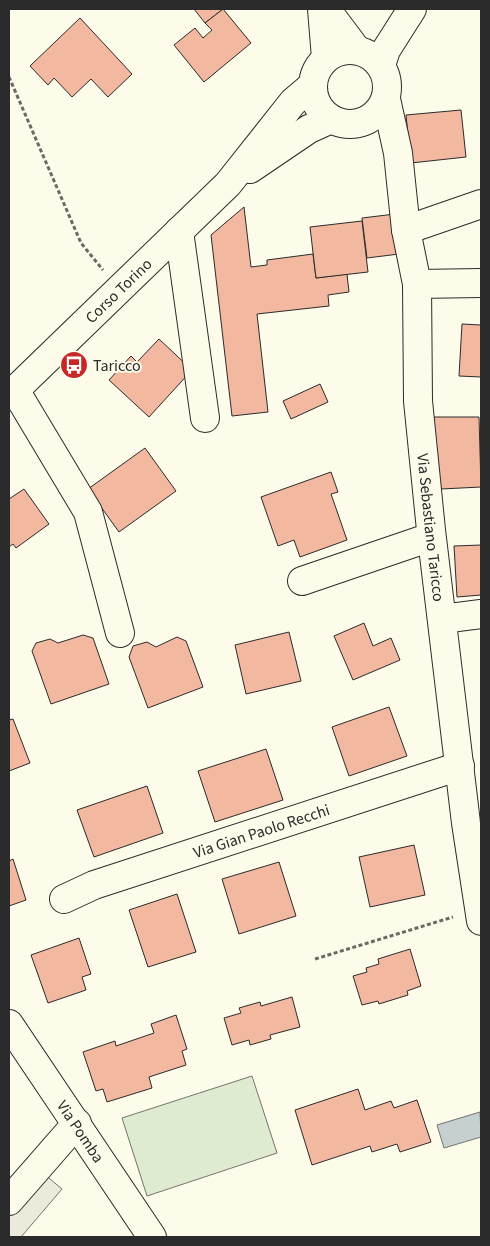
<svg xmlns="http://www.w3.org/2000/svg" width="490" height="1246" viewBox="0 0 490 1246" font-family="'Source Sans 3',sans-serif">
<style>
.green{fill:#deebd1;stroke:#74746e}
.parking{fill:#eceadb;stroke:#74746e}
.water{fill:#c7d0d0;stroke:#74746e}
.building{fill:#f2b8a0;stroke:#2b2b2b}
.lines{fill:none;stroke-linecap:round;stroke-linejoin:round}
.minor-casing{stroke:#2b2b2b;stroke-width:30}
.major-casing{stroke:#2b2b2b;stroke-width:30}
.path{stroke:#6a6964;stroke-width:3;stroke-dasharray:4 2.5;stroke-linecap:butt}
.minor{stroke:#fdfbea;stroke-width:28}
.major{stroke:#fdfbea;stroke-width:28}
.labels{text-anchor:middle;stroke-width:4;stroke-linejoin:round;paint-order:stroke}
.street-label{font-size:16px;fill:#2b2b2b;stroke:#fdfbea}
.poi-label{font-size:16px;fill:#2b2b2b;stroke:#fdfbea;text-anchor:start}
</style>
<rect width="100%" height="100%" fill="#fdfbea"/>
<polygon class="green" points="252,1076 277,1153 147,1196 122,1118"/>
<polygon class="parking" points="37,1168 62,1189 21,1237 9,1237 9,1201"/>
<polygon class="water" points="480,1112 481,1137 444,1148 437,1125"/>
<g class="building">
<polygon points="194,9 223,9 205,23"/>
<polygon points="223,9 251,43 204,82 174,45 195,28 203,38 212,30 205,23"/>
<polygon points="80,18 132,74 108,97 91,79 72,97 54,78 48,85 30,66"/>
<polygon points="461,110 466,157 411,163 406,115"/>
<polygon points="244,207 251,267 267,265 267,260 313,254 316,278 347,274 349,292 328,295 329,306 257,314 268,412 232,416 211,235"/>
<polygon points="395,214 399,254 367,258 362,218"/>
<polygon points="362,221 368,272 316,278 310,227"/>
<polygon points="462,324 481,325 481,377 459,376"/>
<polygon points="159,339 192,370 149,417 109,380 131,356 137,362"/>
<polygon points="320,384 328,402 291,419 283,401"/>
<polygon points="431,417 479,417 481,487 441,489"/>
<polygon points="145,448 176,491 119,532 88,489"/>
<polygon points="331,472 338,492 331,494 347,540 300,557 294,540 278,546 261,497"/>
<polygon points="24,489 49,524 16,548 13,544 9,547 9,499"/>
<polygon points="481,545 481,595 457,597 454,546"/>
<polygon points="364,623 373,646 391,638 400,660 353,680 334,636"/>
<polygon points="289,632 301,681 246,694 235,645"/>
<polygon points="83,635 93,638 109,684 51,704 32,651 36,643 50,639 58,643"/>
<polygon points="177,637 186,641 203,687 148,708 129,657 133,646 147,642 156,647"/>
<polygon points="389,707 407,756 349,776 332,727"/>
<polygon points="13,719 30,763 9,771 9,720"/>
<polygon points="266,749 283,800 215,822 198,771"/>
<polygon points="147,786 163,833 94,857 77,810"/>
<polygon points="414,845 425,895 370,907 359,857"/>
<polygon points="13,859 26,900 9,906 9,861"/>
<polygon points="279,862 296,916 239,934 222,879"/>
<polygon points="177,894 196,952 148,967 129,910"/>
<polygon points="79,938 91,974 82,977 86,990 48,1003 31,955"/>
<polygon points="410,949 421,986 407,991 408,995 379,1004 378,1001 362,1005 353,976 367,972 366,968 379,964 378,959"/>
<polygon points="292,997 300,1027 270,1035 271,1039 250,1045 249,1040 232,1045 224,1018 241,1013 239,1008 260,1002 261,1006"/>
<polygon points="176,1015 187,1049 182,1051 186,1065 149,1077 152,1088 107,1102 103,1089 96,1091 83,1052 115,1041 116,1046 154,1033 151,1024"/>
<polygon points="358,1089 365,1110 391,1101 394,1108 417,1100 431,1142 400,1152 397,1144 372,1152 370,1146 312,1165 295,1110"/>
</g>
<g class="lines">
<g class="minor-casing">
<g id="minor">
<polyline points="322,9 326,58"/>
<polyline points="326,9 356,49"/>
<path id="s1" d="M386,99L398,153L406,230L417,284L418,401L431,530L466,823L481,921"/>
<polyline points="406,230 481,204"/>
<polyline points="179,231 205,418"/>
<polyline points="417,284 481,283"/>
<polyline points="15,390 88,512 120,633"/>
<polyline points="302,581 431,537"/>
<polyline points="442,619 481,614"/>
<path id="s2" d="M64,899L94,885L460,766"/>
<path id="s3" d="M9,1024L152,1237"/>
<polyline points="9,1201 77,1123"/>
</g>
</g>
<g class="major-casing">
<g id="major">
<circle cx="350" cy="87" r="37"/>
<polyline points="381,65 386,50 412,9"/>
<polyline points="250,169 309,129 331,119"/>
<path id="s4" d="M9,396L228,184L293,102L313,85"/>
</g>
</g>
<g class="path">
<polyline points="9,77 81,243 103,270"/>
<polyline points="315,959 453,917"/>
</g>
<use href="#minor" class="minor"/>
<use href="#major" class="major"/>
</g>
<defs>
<g id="bus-disc" transform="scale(1.4375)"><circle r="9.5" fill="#c62828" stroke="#fdfbea"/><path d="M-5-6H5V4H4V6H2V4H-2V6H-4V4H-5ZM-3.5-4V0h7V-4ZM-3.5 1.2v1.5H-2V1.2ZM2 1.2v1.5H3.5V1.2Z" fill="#fff"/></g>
</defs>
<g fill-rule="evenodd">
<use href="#bus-disc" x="74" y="365"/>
</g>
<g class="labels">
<g class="street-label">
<text dy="6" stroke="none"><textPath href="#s4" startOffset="152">Corso Torino</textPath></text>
<text dy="6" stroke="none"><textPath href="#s1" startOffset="432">Via Sebastiano Taricco</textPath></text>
<text dy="6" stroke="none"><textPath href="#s2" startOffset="209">Via Gian Paolo Recchi</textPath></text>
<text dy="6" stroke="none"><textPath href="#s3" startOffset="129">Via Pomba</textPath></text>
</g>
<g class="poi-label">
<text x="93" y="371">Taricco</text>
</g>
</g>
<rect width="490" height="1246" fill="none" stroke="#2b2b2b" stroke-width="20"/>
</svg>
